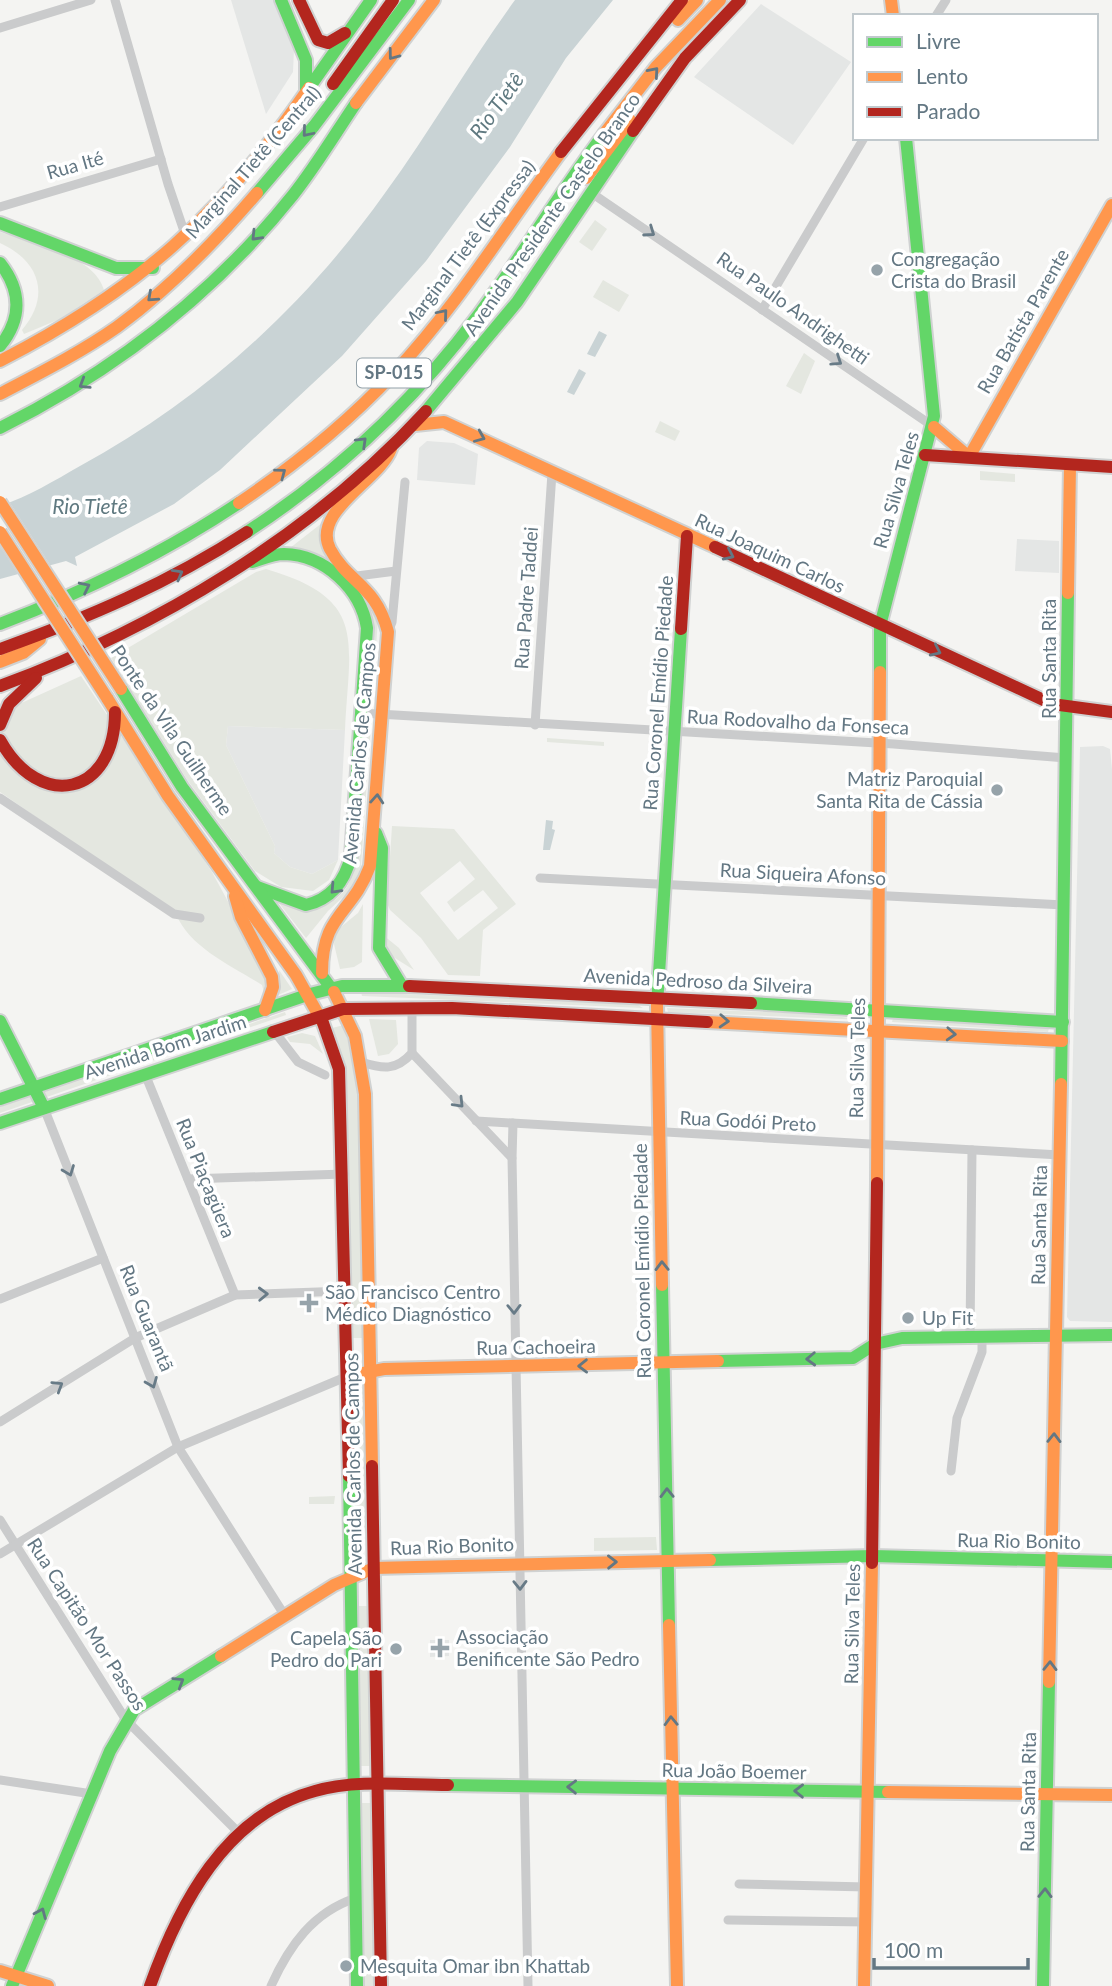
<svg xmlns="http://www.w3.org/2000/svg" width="1112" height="1986" viewBox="0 0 1112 1986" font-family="Lato,sans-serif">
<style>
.built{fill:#e4e6e5}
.green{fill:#e4e7e0;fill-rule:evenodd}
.water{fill:#c9d3d5}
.pier{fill:#f4f4f2}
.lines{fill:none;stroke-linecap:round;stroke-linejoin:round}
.fast-casing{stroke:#d0d2d2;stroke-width:16}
.slow-casing{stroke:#d0d2d2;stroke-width:16}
.jam-casing{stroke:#d0d2d2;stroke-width:16}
.street{stroke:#cacbcc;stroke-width:9}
.fast{stroke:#63d668;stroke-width:12}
.slow{stroke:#ff974d;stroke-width:12}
.jam{stroke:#b3261e;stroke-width:12}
.slow-bridge-casing{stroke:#d0d2d2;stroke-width:16;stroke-linecap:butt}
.slow-bridge{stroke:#ff974d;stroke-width:12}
.oneway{stroke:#637783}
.oneway2{stroke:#687b87}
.poi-dot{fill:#96a3aa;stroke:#fff;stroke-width:2.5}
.labels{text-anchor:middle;stroke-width:7;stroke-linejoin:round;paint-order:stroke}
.shield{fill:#fff;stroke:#92a0a8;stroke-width:2}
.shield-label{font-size:18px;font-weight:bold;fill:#637783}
.street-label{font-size:19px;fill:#637783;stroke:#fff}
.poi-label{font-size:19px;fill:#637783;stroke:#fff;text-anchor:start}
.water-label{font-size:21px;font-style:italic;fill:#5f7980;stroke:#fff}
</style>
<rect width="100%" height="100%" fill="#f4f4f2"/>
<g class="built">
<polygon points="231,0 273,0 294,49 293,72 266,114"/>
<polygon points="761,4 851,62 793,145 694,77"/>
<polygon points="427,441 454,443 478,454 475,485 417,480 419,448"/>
<polygon points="1017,539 1059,541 1059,573 1015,571"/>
<polygon points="228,726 345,730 338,860 312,874 290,867 274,853 275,846 226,745"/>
<polygon points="1103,746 1110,749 1112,769 1112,1322 1070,1321 1067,1317 1080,747"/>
<polygon points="430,1640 449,1640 449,1656 430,1657"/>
</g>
<g class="green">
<polygon points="595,220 607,229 592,251 579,242"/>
<path d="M0,232C31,242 94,255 104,290L60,319L24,334L22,330C51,296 40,261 0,243Z"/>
<polygon points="603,280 629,295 619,312 593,297"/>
<polygon points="804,353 815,361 801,394 786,386"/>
<polygon points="660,421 680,431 675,441 655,432"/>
<polygon points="980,471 1015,474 1015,482 980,480"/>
<polygon points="322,523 327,555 373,603 378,619 372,701 367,699 371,621 318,559 290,548"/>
<path d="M266,569C369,599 349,640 345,730L228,726L226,745L275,846L274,853L290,867L312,874L338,860L329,880L313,891L281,887L255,871L188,781L111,658L256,572Z"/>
<path d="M81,676L212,872L278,994L279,970L292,989L260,1003L265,996L262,985C232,966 190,948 176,914L0,792V708L17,705Z"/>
<path d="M371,723L361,866L354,887L328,911L306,938L275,898C283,900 293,910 303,911C320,912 341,899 348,885C363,857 363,760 365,724Z"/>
<polygon points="547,738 604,742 604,746 547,742"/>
<path d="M392,826L454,829L516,904L483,930L480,976L448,975L421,938L390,910L387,903ZM460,861L475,879L447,902L454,912L483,890L498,908L458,940L420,893Z"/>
<polygon points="363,904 362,962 354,967 340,969 334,944 336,931 358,913"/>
<polygon points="383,935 399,948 414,970 390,955"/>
<polygon points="361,992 638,1005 643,1008 362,996"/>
<polygon points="667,1008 816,1014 867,1020 668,1012"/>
<polygon points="285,1012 286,1015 0,1113 0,1107"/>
<polygon points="893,1018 1049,1028 1048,1032 892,1022"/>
<polygon points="369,1019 396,1020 398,1044 389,1054 378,1056"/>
<polygon points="344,1025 356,1069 359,1094 364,1338 353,1338 347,1095 345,1069 332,1028"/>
<polygon points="302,1033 315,1036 323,1054 310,1044 290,1042 287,1037"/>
<polygon points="365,1383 368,1533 357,1534 353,1384"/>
<polygon points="335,1496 334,1504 309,1504 309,1497"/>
<polygon points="656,1537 657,1550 594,1551 594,1538"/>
<polygon points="358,1606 369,1606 371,1766 360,1766"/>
<polygon points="361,1803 372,1803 374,1986 363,1986"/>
</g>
<g class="water">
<path d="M515,0H613L566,58L510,147L426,261L342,356L220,470L174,504L75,557L77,566L66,561L0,579V506C29,496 54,481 80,466C203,399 304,307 385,193C431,130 469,63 515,0Z"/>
<polygon points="599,331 607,335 595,357 587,354"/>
<polygon points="579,369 586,373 574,395 567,392"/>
<polygon points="546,820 553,821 552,829 555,830 550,850 543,850"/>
</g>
<polygon class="pier" points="8,500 52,568 20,577 0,546 0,503"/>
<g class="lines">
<g class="fast-casing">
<g id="fast">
<polyline points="281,0 306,60 306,90"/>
<polyline points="309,88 371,0"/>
<polyline points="257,193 314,126 409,0"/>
<polyline points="0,223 116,268 153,268"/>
<path d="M0,263C22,291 22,319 0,346"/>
<polyline points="426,411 517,302 633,131"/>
<path d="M0,428C114,371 213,295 293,195C316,166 335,134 356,103"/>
<path d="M247,532C336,474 416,399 479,314C523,255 560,192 604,134"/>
<path d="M252,562C262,559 273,554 284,554C325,555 361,589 367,628L351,856C345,881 332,899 306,905L257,887"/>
<path d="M0,624C84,592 164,553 239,503"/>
<polyline points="880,672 880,626 934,416 906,138"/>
<polyline points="121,689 182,787 334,992"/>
<polyline points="376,833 382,848 379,948 402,986"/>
<polyline points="751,1003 1063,1022"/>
<polyline points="657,1005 681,629"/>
<polyline points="0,1021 44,1108"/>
<polyline points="1061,1084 1068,593"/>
<polyline points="0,1099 310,994 342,986 409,986"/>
<polyline points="0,1123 273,1032"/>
<polyline points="662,1285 669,1625"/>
<polyline points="718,1361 853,1358 875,1344 902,1338 1112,1335"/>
<polyline points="349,1476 357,1986"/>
<polyline points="710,1560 873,1556 1112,1562"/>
<polyline points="448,1785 888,1792"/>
<polyline points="12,1986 110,1751 134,1710 221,1656"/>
<polyline points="1043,1986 1049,1682"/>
</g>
</g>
<g class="slow-casing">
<g id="slow">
<polyline points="891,0 893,16"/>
<polyline points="678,20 697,0"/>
<polyline points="356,103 434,0"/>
<polyline points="604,134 656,67 720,0"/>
<polyline points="586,178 630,120"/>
<path d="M0,361C138,290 221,216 309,88"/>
<path d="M0,394C40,373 80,353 117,327C169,289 215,242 257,193"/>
<polyline points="415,425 444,422 715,547"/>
<polyline points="934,427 969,457"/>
<polyline points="969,457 1112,205"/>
<path d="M239,503C295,465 348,422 394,373C457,306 506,226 561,152"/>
<polyline points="1068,593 1070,465"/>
<polyline points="0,662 23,653 40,639"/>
<polyline points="107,698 168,796 296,975 323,1023"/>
<polyline points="235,896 241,917 272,977 273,987 265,1010"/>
<path d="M322,973C322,913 352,915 370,866L388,632C376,585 348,583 330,549C311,511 379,481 391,449"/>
<polyline points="334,992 355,1036 365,1094 372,1466"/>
<polyline points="657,1005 662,1285"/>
<polyline points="707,1022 1062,1041"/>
<polyline points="877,1183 880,672"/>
<polyline points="348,1376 384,1369 718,1361"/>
<polyline points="669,1625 677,1986"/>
<polyline points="221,1656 334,1585 374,1568 710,1560"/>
<polyline points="1049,1682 1061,1084"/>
<polyline points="888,1792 1112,1795"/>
<polyline points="0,1971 48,1986"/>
<polyline points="864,1986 872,1563"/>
</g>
</g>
<g class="jam-casing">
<g id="jam">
<polyline points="299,0 318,40 328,43 345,33"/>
<polyline points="333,84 393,0"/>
<polyline points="633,131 685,58 740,0"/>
<polyline points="561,152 682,0"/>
<polyline points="925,455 1112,467"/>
<polyline points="715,547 1052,704 1112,712"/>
<polyline points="681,629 687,536"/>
<path d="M0,649C87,618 169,583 247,532"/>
<path d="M0,686C157,628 312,535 426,411"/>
<polyline points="0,725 9,704 36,678"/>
<path d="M0,740C40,812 115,796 115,712"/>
<polyline points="409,986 751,1003"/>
<polyline points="323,1023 339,1069 349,1476"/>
<polyline points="273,1032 343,1009 452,1008 707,1022"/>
<polyline points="372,1466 381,1986"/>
<polyline points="872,1563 877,1183"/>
<path d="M150,1986C179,1905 225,1815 315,1791C357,1779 404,1785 448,1785"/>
</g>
</g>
<g class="street">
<polyline points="115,0 168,184 186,237"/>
<polyline points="936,16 946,0"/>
<polyline points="0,28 91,0"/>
<polyline points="593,194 934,427"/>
<polyline points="0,207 161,159"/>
<polyline points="762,310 864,138"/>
<polyline points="357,576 396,571"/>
<polyline points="388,632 392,622 405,482"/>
<polyline points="361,713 894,744 1066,758"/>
<polyline points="535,725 552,473"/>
<polyline points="0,798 174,914 200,918"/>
<polyline points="540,878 1064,905"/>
<polyline points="274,1031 298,1062 325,1075"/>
<polyline points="412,1053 512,1158 528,1986"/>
<path d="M361,1062C383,1069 396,1071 412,1053V1006"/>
<polyline points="145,1074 235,1295"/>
<polyline points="44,1108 178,1447 285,1616"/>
<polyline points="476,1121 1060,1155"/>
<polyline points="512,1158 513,1123"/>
<polyline points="188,1179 344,1174"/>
<polyline points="0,1299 103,1258"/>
<polyline points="970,1336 972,1150"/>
<polyline points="0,1422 135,1338 235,1295 346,1291"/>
<polyline points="951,1471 957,1418 982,1352 982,1336"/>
<polyline points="0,1520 126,1720 238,1832"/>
<polyline points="0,1554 178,1447 348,1376"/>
<polyline points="0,1780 92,1794"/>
<polyline points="739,1884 866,1887"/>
<polyline points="728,1920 866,1922"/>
<path d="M271,1986C289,1946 313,1912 356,1898"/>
</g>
<use href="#fast" class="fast"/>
<use href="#slow" class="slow"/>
<use href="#jam" class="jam"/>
<g class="slow-bridge-casing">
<g id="slow-bridge">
<polyline points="0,502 121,689"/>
<polyline points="0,532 107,698"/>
</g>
</g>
<use href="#slow-bridge" class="slow-bridge"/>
</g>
<defs><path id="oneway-chevron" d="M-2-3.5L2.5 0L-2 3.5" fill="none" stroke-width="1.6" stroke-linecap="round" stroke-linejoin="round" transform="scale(1.75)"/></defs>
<g class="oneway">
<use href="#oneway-chevron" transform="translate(393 55) rotate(127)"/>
<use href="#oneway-chevron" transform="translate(654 72) rotate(-49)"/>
<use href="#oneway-chevron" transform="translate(307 132) rotate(130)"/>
<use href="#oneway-chevron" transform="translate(256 236) rotate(134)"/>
<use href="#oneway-chevron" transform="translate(152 297) rotate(138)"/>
<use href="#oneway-chevron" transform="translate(443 314) rotate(-50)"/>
<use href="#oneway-chevron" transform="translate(84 384) rotate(148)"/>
<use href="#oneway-chevron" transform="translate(480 437) rotate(23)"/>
<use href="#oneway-chevron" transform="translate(362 442) rotate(-44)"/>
<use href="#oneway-chevron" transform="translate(281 473) rotate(-37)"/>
<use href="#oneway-chevron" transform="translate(729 555) rotate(25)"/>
<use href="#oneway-chevron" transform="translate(178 574) rotate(-29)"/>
<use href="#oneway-chevron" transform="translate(85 587) rotate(-26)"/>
<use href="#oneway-chevron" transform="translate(936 651) rotate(25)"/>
<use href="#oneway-chevron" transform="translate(377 799) rotate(-86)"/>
<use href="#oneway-chevron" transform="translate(335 889) rotate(133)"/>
<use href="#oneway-chevron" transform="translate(724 1021) rotate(3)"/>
<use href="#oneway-chevron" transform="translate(951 1034) rotate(3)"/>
<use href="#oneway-chevron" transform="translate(662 1266) rotate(-91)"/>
<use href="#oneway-chevron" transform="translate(811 1359) rotate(178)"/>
<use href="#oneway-chevron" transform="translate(583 1366) rotate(179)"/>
<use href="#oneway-chevron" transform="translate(1054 1438) rotate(-89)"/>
<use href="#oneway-chevron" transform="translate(667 1493) rotate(-91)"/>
<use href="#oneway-chevron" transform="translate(612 1562) rotate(-1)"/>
<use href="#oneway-chevron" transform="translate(1050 1666) rotate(-89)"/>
<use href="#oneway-chevron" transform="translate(179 1682) rotate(-32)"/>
<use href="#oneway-chevron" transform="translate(671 1721) rotate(-92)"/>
<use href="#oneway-chevron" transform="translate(572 1787) rotate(-179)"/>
<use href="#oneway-chevron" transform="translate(799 1791) rotate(-179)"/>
<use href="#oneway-chevron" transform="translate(1045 1893) rotate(-89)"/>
<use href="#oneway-chevron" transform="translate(41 1913) rotate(-67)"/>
</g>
<g class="oneway2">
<use href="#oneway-chevron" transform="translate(650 232) rotate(35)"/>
<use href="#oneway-chevron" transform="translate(837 361) rotate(34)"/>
<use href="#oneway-chevron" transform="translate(459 1103) rotate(46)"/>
<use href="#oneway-chevron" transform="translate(69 1171) rotate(69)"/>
<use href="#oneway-chevron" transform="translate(263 1294) rotate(-2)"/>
<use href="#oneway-chevron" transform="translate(514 1309) rotate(89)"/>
<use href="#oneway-chevron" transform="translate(152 1383) rotate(68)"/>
<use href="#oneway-chevron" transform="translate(58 1386) rotate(-32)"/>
<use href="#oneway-chevron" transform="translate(520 1585) rotate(89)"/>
</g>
<g class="poi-dot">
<circle cx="877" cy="270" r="7"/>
<circle cx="997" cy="790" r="7"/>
<path d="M305.5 1292.5h7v7h7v7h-7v7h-7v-7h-7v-7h7z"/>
<circle cx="908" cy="1318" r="7"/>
<path d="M436.5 1637.5h7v7h7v7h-7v7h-7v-7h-7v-7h7z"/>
<circle cx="396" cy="1649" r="7"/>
<circle cx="346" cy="1966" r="7"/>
</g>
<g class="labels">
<rect class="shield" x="357" y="358.5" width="74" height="29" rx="5"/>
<g class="shield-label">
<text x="394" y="379">SP-015</text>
</g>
<g class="street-label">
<text transform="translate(253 162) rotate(-49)" y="7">Marginal Tietê (Central)</text>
<text transform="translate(75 165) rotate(-16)" y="7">Rua Ité</text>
<text transform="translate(552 214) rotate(-55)" y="7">Avenida Presidente Castelo Branco</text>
<text transform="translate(468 245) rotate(-53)" y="7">Marginal Tietê (Expressa)</text>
<text transform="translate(793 308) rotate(35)" y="7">Rua Paulo Andrighetti</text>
<text transform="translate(1023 321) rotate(-60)" y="7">Rua Batista Parente</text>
<text transform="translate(896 490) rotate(-74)" y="7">Rua Silva Teles</text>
<text transform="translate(770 553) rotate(25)" y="7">Rua Joaquim Carlos</text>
<text transform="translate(526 598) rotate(-86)" y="7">Rua Padre Taddei</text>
<text transform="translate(1049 659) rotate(-90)" y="7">Rua Santa Rita</text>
<text transform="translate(658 693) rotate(-86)" y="7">Rua Coronel Emídio Piedade</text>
<text transform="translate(798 722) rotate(3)" y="7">Rua Rodovalho da Fonseca</text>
<text transform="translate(172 730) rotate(56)" y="7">Ponte da Vila Guilherme</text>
<text transform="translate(359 753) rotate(-85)" y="7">Avenida Carlos de Campos</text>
<text transform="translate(803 874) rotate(3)" y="7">Rua Siqueira Afonso</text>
<text transform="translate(698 981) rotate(3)" y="7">Avenida Pedroso da Silveira</text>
<text transform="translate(165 1047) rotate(-18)" y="7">Avenida Bom Jardim</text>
<text transform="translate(857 1058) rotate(-89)" y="7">Rua Silva Teles</text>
<text transform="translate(748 1121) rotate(3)" y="7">Rua Godói Preto</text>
<text transform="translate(206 1178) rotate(68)" y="7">Rua Piaçagüera</text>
<text transform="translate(1039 1225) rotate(-89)" y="7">Rua Santa Rita</text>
<text transform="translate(642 1261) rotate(-91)" y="7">Rua Coronel Emídio Piedade</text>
<text transform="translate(147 1318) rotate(68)" y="7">Rua Guarantã</text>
<text transform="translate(536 1347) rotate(-1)" y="7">Rua Cachoeira</text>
<text transform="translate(353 1464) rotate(-91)" y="7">Avenida Carlos de Campos</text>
<text transform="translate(1019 1541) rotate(1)" y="7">Rua Rio Bonito</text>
<text transform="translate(452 1546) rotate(-2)" y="7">Rua Rio Bonito</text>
<text transform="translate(87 1624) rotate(57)" y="7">Rua Capitão Mor Passos</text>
<text transform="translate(852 1624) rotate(-89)" y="7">Rua Silva Teles</text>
<text transform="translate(734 1771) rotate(1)" y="7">Rua João Boemer</text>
<text transform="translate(1028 1792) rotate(-89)" y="7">Rua Santa Rita</text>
</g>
<g class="poi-label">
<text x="891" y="266">Congregação<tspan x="891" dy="22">Crista do Brasil</tspan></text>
<text x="983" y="786" text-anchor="end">Matriz Paroquial<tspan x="983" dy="22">Santa Rita de Cássia</tspan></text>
<text x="325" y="1299">São Francisco Centro<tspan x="325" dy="22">Médico Diagnóstico</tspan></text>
<text x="922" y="1325">Up Fit</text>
<text x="456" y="1644">Associação<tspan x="456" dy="22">Benificente São Pedro</tspan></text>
<text x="382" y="1645" text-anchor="end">Capela São<tspan x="382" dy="22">Pedro do Pari</tspan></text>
<text x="360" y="1973">Mesquita Omar ibn Khattab</text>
</g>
<g class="water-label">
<text transform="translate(497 106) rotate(-54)" y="7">Rio Tietê</text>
<text x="90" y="514">Rio Tietê</text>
</g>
</g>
<rect x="853" y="14" width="245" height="126" fill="#ffffff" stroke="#c1c9cd" stroke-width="2"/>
<rect x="867" y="37" width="35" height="10" fill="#63d668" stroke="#c1c9cd" stroke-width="2"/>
<text x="916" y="49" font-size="21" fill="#637783">Livre</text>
<rect x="867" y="72" width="35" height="10" fill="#ff974d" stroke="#c1c9cd" stroke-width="2"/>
<text x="916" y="84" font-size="21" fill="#637783">Lento</text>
<rect x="867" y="107" width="35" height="10" fill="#b3261e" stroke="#c1c9cd" stroke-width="2"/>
<text x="916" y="119" font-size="21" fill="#637783">Parado</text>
<path d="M874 1958v10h154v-10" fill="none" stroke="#637783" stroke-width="3.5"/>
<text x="884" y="1958" font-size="21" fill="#637783" stroke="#ffffff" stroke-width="5" paint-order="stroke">100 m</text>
</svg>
